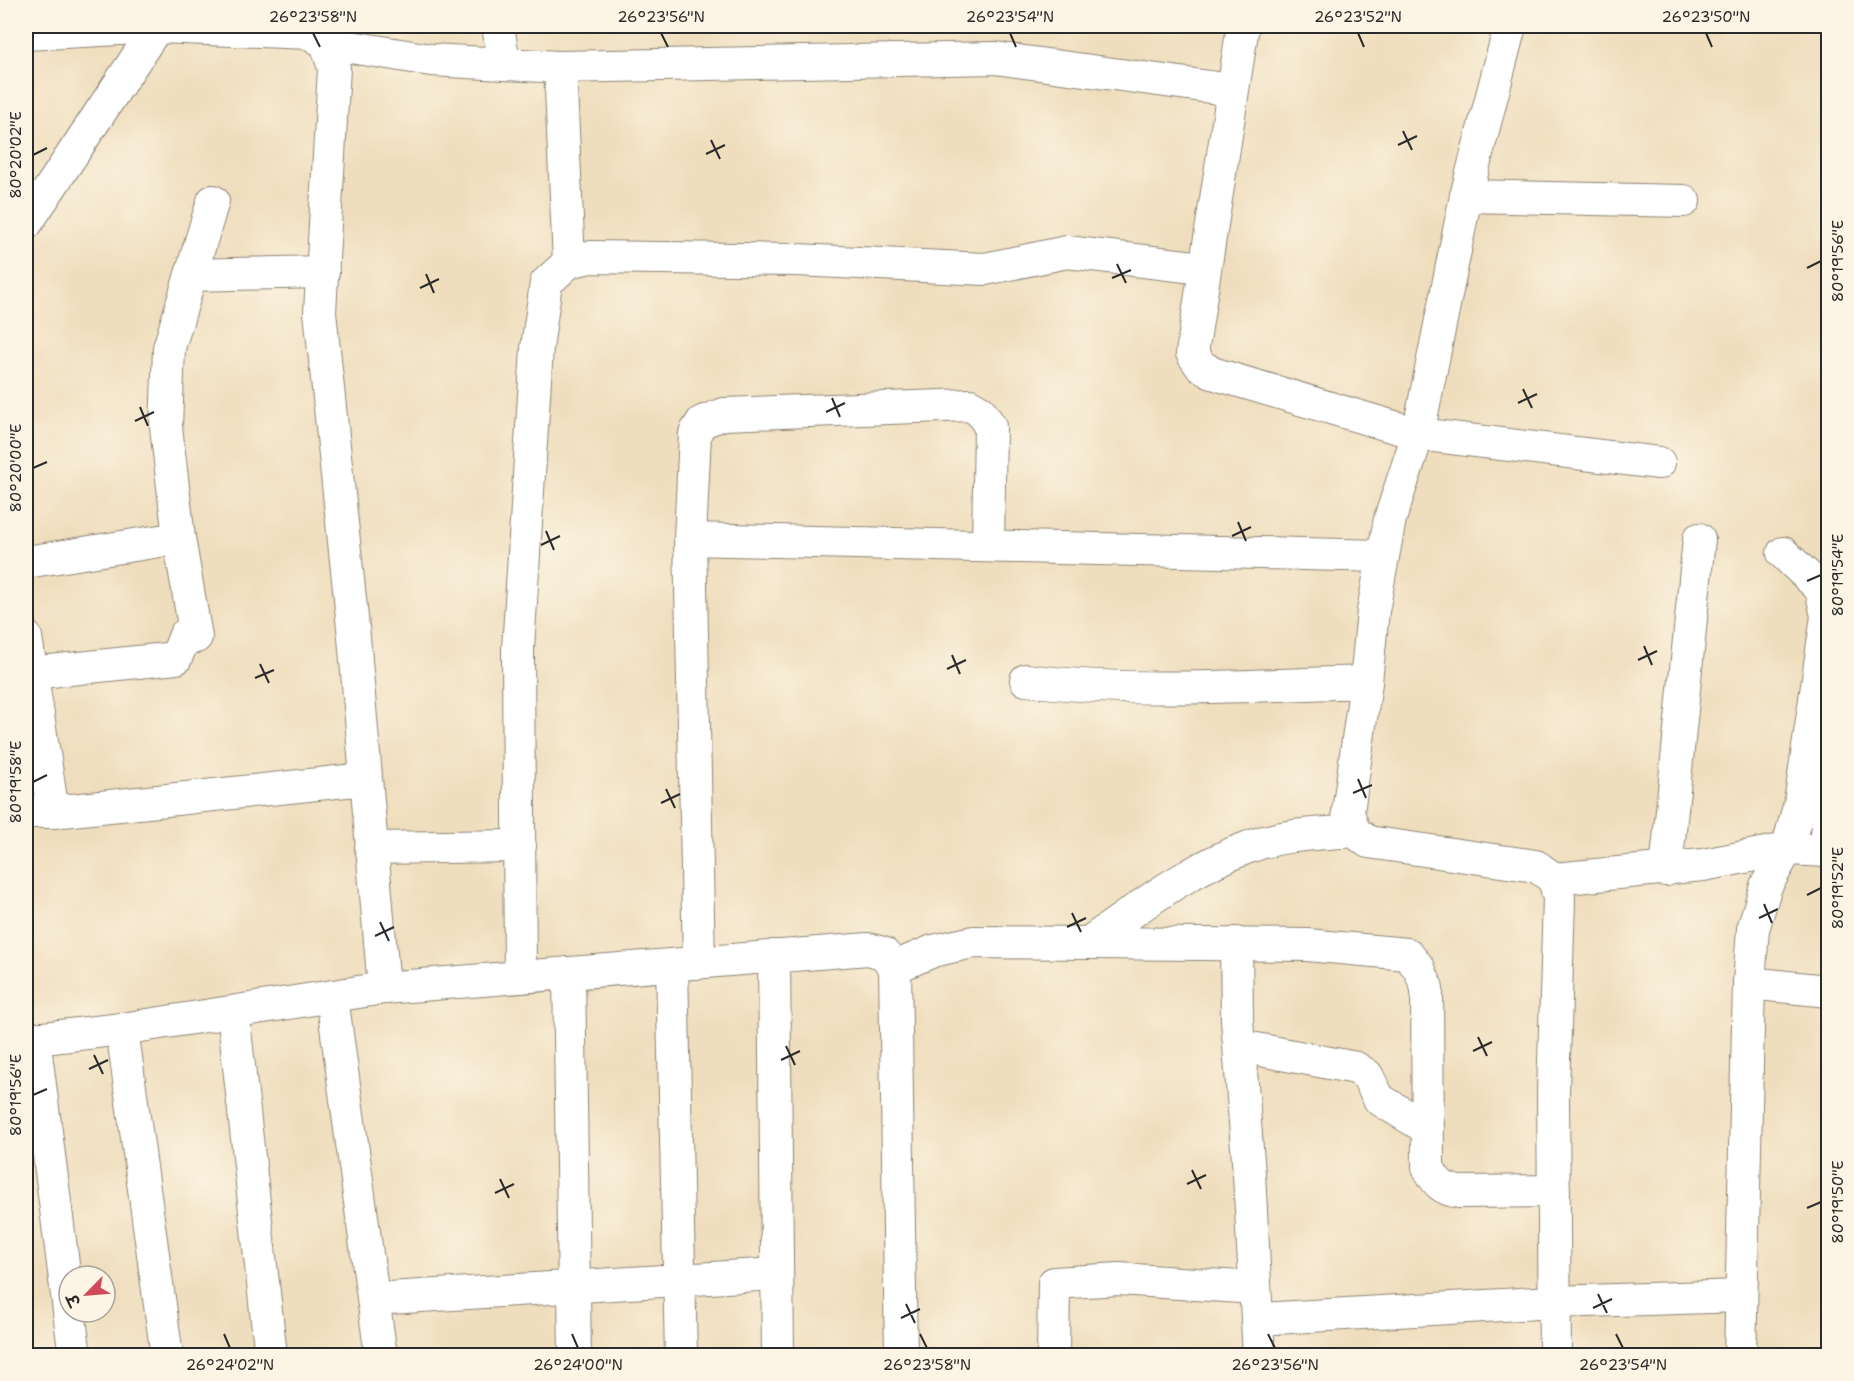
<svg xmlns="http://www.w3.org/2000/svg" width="1854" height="1381" viewBox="0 0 1854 1381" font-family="'Shantell Sans','Playpen Sans Deva',sans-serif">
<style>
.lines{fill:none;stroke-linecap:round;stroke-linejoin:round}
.lane-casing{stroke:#8d8474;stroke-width:19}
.street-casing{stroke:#8d8474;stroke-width:34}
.lane{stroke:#fff;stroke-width:16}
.street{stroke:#fff;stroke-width:32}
.ticks{fill:none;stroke:#2b2b2b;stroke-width:2}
.neatline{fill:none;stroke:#2b2b2b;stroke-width:2}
.ticks-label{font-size:15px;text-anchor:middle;fill:#2b2b2b}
</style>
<rect width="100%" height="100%" fill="#fcf5e5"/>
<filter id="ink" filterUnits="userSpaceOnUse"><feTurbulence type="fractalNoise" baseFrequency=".0167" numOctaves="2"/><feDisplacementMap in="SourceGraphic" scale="12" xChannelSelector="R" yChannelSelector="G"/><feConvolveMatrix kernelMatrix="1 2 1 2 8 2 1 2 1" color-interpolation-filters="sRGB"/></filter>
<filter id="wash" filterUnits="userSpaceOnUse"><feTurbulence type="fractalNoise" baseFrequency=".008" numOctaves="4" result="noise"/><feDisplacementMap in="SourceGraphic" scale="24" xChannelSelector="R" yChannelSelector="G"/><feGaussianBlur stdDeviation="1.35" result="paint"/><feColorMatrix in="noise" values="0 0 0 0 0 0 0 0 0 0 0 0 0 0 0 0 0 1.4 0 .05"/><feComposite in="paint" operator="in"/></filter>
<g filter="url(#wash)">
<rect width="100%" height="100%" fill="#efdebd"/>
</g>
<g filter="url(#ink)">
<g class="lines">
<g class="lane-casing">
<polyline id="lane" points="1816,850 1828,752"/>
</g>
<g class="street-casing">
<g id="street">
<polyline points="498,26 504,63"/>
<polyline points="1243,26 1192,353 1200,365 1212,373 1418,434 1659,463"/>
<polyline points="1510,26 1466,196 1418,434 1390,519 1373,611 1366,682 1348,812 1354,831 1368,842 1536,866 1554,879 1559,898 1553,1093 1555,1356"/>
<polyline points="26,34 157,27 309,33 326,43 334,68 320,312 354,637 384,988"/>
<polyline points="326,43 431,60 560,67 995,58 1232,90"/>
<polyline points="560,67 569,262"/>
<polyline points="1466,196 1684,201"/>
<polyline points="26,224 157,27"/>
<polyline points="191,275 323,272"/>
<polyline points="690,539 1383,556"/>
<polyline points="26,562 179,538"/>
<polyline points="26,637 53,812"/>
<polyline points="31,673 176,658 185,635 196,637 179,538 166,427 169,348 213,201"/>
<path d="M1026,680C1139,694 1253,685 1366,682"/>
<polyline points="26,812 53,812 365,779"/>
<polyline points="371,848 520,846"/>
<polyline points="1666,870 1699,539"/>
<polyline points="1554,879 1703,865 1787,849 1828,851"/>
<path d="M1091,941C1141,906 1190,868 1249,847C1282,834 1319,834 1354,831"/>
<polyline points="1236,943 1237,1020 1249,1174 1259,1356"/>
<polyline points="774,956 778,1356"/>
<polyline points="699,963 690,539 695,433 702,422 724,414 970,405 980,411 990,426 988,545"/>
<polyline points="672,966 681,1356"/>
<path d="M895,967L933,951L973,942L1307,945L1407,954L1419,968L1427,988L1428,1167C1436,1183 1442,1189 1459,1192L1554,1191"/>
<polyline points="569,973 575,1356"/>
<polyline points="520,977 518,649 537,348 546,283 569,262 590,257 797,260 985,269 1067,252 1203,268"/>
<polyline points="1749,983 1828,991"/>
<polyline points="332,997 381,1356"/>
<polyline points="233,1012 271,1356"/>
<polyline points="122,1029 167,1356"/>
<polyline points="34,1038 69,1311"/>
<polyline points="26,1040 122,1029 384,988 868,949 883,953 895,967 901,1356"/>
<polyline points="1240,1046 1356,1068 1367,1075 1379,1099 1428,1129"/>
<polyline points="373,1299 776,1274"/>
<polyline points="69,1312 75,1356"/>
<polyline points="1257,1319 1554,1302 1741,1296"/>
<polyline points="1053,1356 1054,1283 1119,1279 1255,1288"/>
<polyline points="1740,1356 1749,983 1753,929 1766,886 1787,849 1800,803 1827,616 1821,589 1783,553"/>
</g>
</g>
<use href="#lane" class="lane"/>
<use href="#street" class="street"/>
</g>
</g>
<path class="ticks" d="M313,33L320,47M661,33L668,47M1010,33L1016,47M1358,33L1364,47M1706,33L1712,47M1403,131L1412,150M711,140L720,159M1398,145L1417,136M706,154L725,145M33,155L47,148M1117,264L1126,283M1807,268L1821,261M426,274L434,293M1112,278L1131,270M420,288L439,279M1523,389L1532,408M832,398L840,417M1518,403L1537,394M140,407L148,426M826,412L845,403M135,421L154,412M33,468L47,462M1238,522L1246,541M546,531L554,550M1232,536L1251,527M541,545L560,536M1807,581L1821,575M1644,646L1652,665M952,655L960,674M1638,660L1657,651M260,664L269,683M947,669L966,660M255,678L274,670M1358,779L1366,798M33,782L47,775M666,789L675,808M1353,793L1372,785M661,803L680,794M1807,895L1821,888M1764,904L1772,923M1072,913L1081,932M1759,918L1778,909M380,922L389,941M1067,927L1086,918M375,936L394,927M1478,1037L1487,1056M786,1046L795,1065M1473,1051L1492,1042M94,1055L103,1074M781,1060L800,1051M89,1069L108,1060M33,1095L47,1089M1192,1170L1201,1189M500,1179L509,1198M1187,1184L1206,1175M495,1193L514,1184M1807,1208L1821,1202M1598,1294L1607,1313M906,1304L915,1323M1593,1308L1612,1299M901,1318L920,1309M224,1334L230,1348M572,1334L578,1348M920,1334L927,1348M1268,1334L1275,1348M1616,1334L1623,1348"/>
<rect width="1854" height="1381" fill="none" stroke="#fcf5e5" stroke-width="66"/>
<g transform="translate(87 1294) rotate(245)"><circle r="28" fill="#fcf5e5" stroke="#a8a49b" stroke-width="1.5"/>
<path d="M0-4.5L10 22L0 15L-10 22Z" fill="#d1495b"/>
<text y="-9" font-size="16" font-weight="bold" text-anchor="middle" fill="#2b2b2b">उ</text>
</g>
<rect x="33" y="33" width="1788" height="1315" class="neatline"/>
<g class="ticks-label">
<text x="313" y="22">26°23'58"N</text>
<text x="661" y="22">26°23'56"N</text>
<text x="1010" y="22">26°23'54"N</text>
<text x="1358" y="22">26°23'52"N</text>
<text x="1706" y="22">26°23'50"N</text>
<text transform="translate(16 155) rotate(-90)" y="5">80°20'02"E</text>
<text transform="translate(1838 261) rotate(-90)" y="5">80°19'56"E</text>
<text transform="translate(16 468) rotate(-90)" y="5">80°20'00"E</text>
<text transform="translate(1838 575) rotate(-90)" y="5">80°19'54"E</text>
<text transform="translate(16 782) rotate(-90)" y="5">80°19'58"E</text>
<text transform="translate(1838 888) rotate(-90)" y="5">80°19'52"E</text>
<text transform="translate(16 1095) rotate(-90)" y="5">80°19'56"E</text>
<text transform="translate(1838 1202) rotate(-90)" y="5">80°19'50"E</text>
<text x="230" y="1370">26°24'02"N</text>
<text x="578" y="1370">26°24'00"N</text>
<text x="927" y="1370">26°23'58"N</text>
<text x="1275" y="1370">26°23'56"N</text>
<text x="1623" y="1370">26°23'54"N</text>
</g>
</svg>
